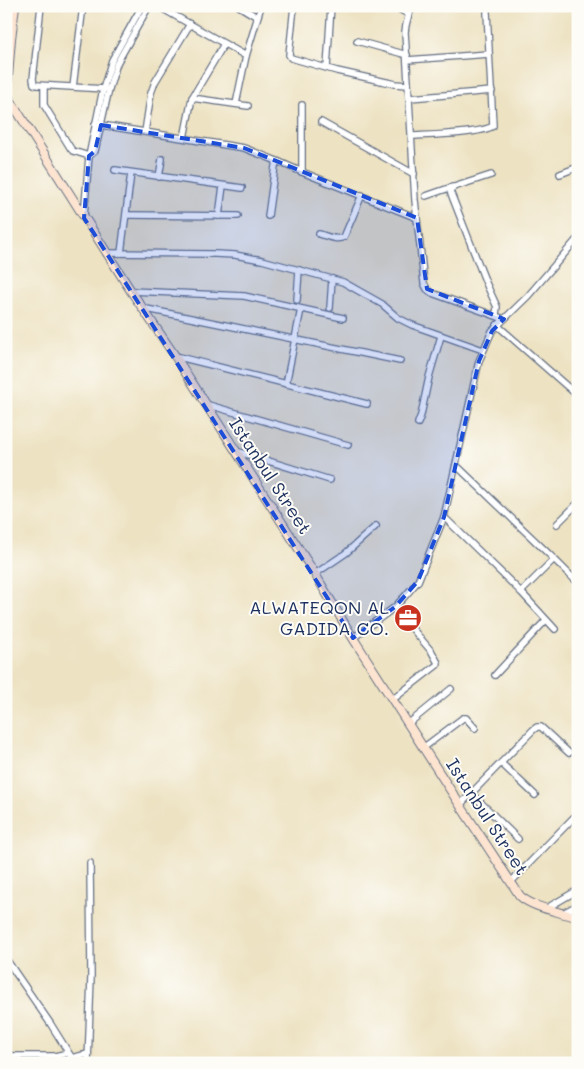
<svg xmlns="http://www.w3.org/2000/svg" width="584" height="1069" viewBox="0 0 584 1069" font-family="Mali,sans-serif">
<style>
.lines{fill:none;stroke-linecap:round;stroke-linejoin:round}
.street-casing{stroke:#646e81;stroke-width:8}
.secondary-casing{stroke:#646e81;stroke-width:10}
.street{stroke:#fff;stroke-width:5.5}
.secondary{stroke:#fde4d1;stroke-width:8}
.marked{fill:#1d4ed8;fill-opacity:0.2;stroke:#1d4ed8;stroke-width:4;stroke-dasharray:10 6;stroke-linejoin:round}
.labels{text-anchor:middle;stroke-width:4;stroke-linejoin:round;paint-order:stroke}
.street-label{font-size:18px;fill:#1b2f5e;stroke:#fdfcf7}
.poi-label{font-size:18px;fill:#1b2f5e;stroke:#fdfcf7;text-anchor:end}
</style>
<rect width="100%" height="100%" fill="#fdfcf7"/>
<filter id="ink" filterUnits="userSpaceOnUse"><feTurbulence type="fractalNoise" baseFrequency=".02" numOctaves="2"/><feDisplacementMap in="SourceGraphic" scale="10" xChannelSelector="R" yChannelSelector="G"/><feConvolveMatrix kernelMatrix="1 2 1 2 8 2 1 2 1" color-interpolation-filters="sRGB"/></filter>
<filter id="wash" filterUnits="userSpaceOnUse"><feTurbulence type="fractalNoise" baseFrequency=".0096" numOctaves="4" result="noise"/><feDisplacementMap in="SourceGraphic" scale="20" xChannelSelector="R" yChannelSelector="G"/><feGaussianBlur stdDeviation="1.12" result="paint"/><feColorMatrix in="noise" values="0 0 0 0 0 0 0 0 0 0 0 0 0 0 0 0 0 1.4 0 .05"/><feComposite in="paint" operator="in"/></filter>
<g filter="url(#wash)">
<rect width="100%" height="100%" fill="#ede2c2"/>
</g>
<g filter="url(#ink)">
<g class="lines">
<g class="street-casing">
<g id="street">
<polyline points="41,6 33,79 34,84 37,85 105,89"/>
<polyline points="158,6 246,56"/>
<polyline points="239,6 257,17"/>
<polyline points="294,6 289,55 291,58 337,71 395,84 408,85"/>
<polyline points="394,6 408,14"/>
<path d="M413,6C408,15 406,22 405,32L415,200L424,283L427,289L432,293L504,319"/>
<polyline points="452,6 454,6"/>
<polyline points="357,41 407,55"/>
<polyline points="407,60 489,54"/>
<polyline points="327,68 331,6"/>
<polyline points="44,86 44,105 71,149 73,151 89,156"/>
<polyline points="73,87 83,6"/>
<polyline points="192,98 248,106"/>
<polyline points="410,98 492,91"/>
<polyline points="236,104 246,56 261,6"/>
<polyline points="321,122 414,174"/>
<polyline points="95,124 244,148 277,161"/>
<polyline points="145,132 151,93 155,82 190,24"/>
<path d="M412,136C429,135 481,134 493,126L487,12"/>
<polyline points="184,138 192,98 224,44"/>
<polyline points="89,156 95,151 109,89 117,63 149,6"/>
<polyline points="115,170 242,188"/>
<polyline points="302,172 302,105"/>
<polyline points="560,174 578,167"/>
<polyline points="491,175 454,187 451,189 450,191 486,283 497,307 496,315"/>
<polyline points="159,177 162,159"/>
<polyline points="426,196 452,187"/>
<polyline points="126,215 238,216"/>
<polyline points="84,216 89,156 103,89 112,60 142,6"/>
<polyline points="219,216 223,186"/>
<polyline points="268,216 275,166 277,161 302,172 417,218"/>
<path d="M319,234C327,236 336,241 344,237L362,195"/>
<polyline points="106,253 215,254 235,255 262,260 343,282 382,304 398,318 412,325 483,350"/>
<polyline points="121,253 131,173"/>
<polyline points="131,291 244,296 343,318"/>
<polyline points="297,300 299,270"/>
<polyline points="142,308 400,361"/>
<polyline points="330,308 332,279"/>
<polyline points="497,325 578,396"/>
<polyline points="175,356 367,404"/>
<polyline points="286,384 301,309"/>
<polyline points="205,404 348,445"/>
<polyline points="418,423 421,415 429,377 441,336"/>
<polyline points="236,451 330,480"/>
<polyline points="456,465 554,559 578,583"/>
<polyline points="444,517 521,592 555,629"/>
<polyline points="557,524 578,503"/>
<polyline points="315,574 346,553 376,526"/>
<polyline points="521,592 554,559"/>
<polyline points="353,638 395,607 406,595 418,581 444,517 479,361 492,331 528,296 578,238"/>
<polyline points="495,675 546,620"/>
<polyline points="392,700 437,665 438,663 432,652 410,626"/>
<polyline points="408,724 451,689"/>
<polyline points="423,748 463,718 466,718 475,728"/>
<polyline points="501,763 535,795"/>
<polyline points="471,793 518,839"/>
<polyline points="460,805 533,730 537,727 541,727 569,753"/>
<polyline points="511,882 578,813"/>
<polyline points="547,908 578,890"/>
<polyline points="563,913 578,905"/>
<polyline points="6,959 50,1023 75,1063"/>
<polyline points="6,1049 15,1063"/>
<polyline points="6,1056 55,1056 68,1053"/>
<polyline points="63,1063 71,1058 88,1054"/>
<polyline points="88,1063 91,977 90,863"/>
</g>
</g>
<g class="secondary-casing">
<path id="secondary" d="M15,6L11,39L7,89L8,96L14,106L131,291L175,356L315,574L353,638L460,805L520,896C535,909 559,911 578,918"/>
</g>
<use href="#street" class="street"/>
<use href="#secondary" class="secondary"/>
</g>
</g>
<path class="marked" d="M101,125L244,148L417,218L427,289L504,319L492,331L479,361L444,517L418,581L395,607L353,638L84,218L89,156L95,151Z"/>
<defs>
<g id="office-disc" transform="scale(1.4375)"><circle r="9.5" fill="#c8321e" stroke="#fdfcf7"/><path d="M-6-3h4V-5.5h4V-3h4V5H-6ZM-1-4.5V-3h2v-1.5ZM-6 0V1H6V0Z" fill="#fff"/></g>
</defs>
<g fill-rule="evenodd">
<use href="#office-disc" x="408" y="618"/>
</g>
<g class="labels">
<g class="street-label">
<text transform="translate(270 476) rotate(57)" y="6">Istanbul Street</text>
<text transform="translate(487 817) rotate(57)" y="6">Istanbul Street</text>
</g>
<g class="poi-label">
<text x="389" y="614">ALWATEQON AL<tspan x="389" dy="21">GADIDA CO.</tspan></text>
</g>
</g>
<rect width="584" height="1069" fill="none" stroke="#fdfcf7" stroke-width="25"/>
</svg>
